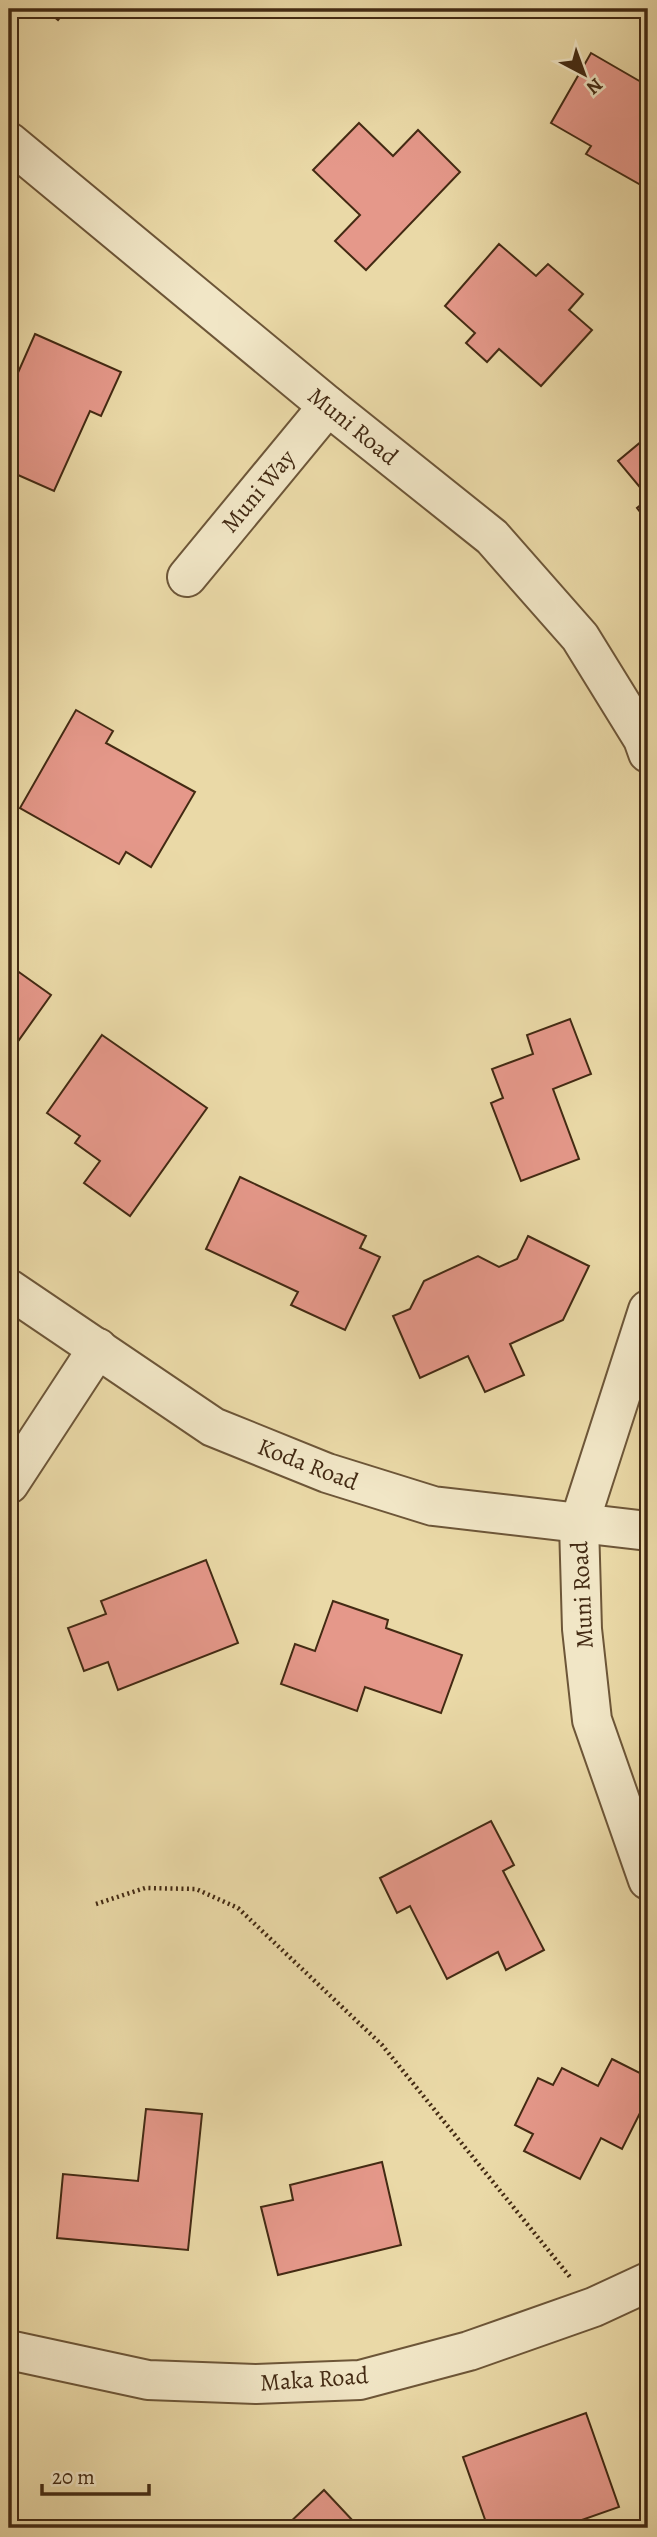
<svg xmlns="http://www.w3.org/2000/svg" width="657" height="2537" viewBox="0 0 657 2537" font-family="Alegreya,serif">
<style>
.building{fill:#e5988a;stroke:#432a13;stroke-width:2}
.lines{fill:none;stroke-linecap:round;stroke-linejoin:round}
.street-casing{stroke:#6d5638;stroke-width:42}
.path{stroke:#432a13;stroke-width:4.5;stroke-dasharray:2 3.5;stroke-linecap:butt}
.street{stroke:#f1e6c6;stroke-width:38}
.labels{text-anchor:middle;stroke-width:7;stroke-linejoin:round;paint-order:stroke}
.street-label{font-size:24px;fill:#432a13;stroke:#f1e6c6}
</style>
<rect width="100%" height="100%" fill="#ead9a7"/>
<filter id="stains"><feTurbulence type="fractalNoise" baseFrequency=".00286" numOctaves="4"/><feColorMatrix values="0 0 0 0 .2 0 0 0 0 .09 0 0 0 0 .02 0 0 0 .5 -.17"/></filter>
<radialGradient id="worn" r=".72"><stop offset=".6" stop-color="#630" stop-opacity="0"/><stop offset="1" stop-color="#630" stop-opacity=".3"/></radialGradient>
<g class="building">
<polygon points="45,9 67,9 58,20"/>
<polygon points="591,53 648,86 648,189 586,154 591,146 551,123"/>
<polygon points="359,123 393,156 418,130 460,172 366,270 335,241 360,215 313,170"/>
<polygon points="499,244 536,276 548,264 583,294 569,310 592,330 541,386 499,349 487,362 466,343 475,333 445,306"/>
<polygon points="35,334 121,372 101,416 90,411 54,491 9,471 9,393"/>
<polygon points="648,436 648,497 618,461"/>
<polygon points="648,499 648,522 637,508"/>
<polygon points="9,619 17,632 9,637"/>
<polygon points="76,710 113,731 106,743 195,792 151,867 126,852 119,864 20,808"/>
<polygon points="9,965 51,995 9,1054"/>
<polygon points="570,1019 591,1074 553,1089 579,1159 521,1181 491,1103 503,1098 492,1069 533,1054 527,1035"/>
<polygon points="102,1035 207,1108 130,1216 84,1183 100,1161 75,1143 80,1136 47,1113"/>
<polygon points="240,1177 366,1236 360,1248 380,1257 345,1330 291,1305 298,1292 206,1249"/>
<polygon points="528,1236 589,1266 563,1320 510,1344 524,1375 485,1392 468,1356 420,1378 393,1316 410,1309 424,1281 478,1256 499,1267 517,1259"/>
<polygon points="206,1560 238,1643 118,1690 108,1662 84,1671 68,1628 106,1614 101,1601"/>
<polygon points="333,1601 388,1620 386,1628 462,1655 441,1713 365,1687 357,1711 281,1684 295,1644 315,1651"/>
<polygon points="491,1821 514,1865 503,1871 544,1950 506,1970 498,1952 447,1979 410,1906 397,1913 380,1878"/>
<polygon points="612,2059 648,2077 648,2097 622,2149 601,2138 580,2179 524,2151 533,2134 515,2125 538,2078 553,2085 562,2068 598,2086"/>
<polygon points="146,2109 202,2114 188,2250 57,2238 63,2174 138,2181"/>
<polygon points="382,2162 401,2245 278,2275 261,2207 293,2200 290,2185"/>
<polygon points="586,2413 619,2507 559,2528 488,2528 463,2457"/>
<polygon points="324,2490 354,2522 347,2528 286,2528 285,2527"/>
</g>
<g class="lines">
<g class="street-casing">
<g id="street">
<polyline points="9,142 328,406 492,537 580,637 643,739 648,753"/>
<polyline points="187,577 328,406"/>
<polyline points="9,1289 213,1427 327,1473 433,1506 648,1531"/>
<polyline points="648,1310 579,1524 582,1629 592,1720 648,1880"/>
<polyline points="9,1484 98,1348"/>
<polyline points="9,2350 148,2380 256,2384 360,2380 469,2351 594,2307 648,2282"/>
</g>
</g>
<polyline class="path" points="96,1904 145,1888 196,1889 238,1908 382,2045 570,2277"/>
<use href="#street" class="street"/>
</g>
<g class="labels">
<g class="street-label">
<text transform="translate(353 426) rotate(39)" y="8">Muni Road</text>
<text transform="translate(258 491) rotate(-50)" y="8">Muni Way</text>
<text transform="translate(308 1464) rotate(21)" y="8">Koda Road</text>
<text transform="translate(582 1595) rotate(-93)" y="8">Muni Road</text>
<text transform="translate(314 2379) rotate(-4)" y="8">Maka Road</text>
</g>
</g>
<rect width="657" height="2537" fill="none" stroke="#ead9a7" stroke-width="35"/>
<rect x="10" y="10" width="636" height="2516" fill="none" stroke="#432a13" stroke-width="3.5"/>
<rect x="18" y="18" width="622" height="2502" fill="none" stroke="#432a13" stroke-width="2"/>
<g transform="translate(584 74) rotate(139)" stroke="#f1e6c6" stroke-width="5" paint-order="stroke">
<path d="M0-5L12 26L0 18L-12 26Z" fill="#432a13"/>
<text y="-10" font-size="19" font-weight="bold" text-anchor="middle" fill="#432a13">N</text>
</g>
<path d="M42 2484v10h107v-10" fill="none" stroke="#432a13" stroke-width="3.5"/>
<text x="52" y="2484" font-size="21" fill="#432a13" stroke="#f1e6c6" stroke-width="5" paint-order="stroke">20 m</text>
<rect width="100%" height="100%" filter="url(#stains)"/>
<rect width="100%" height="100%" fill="url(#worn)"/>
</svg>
